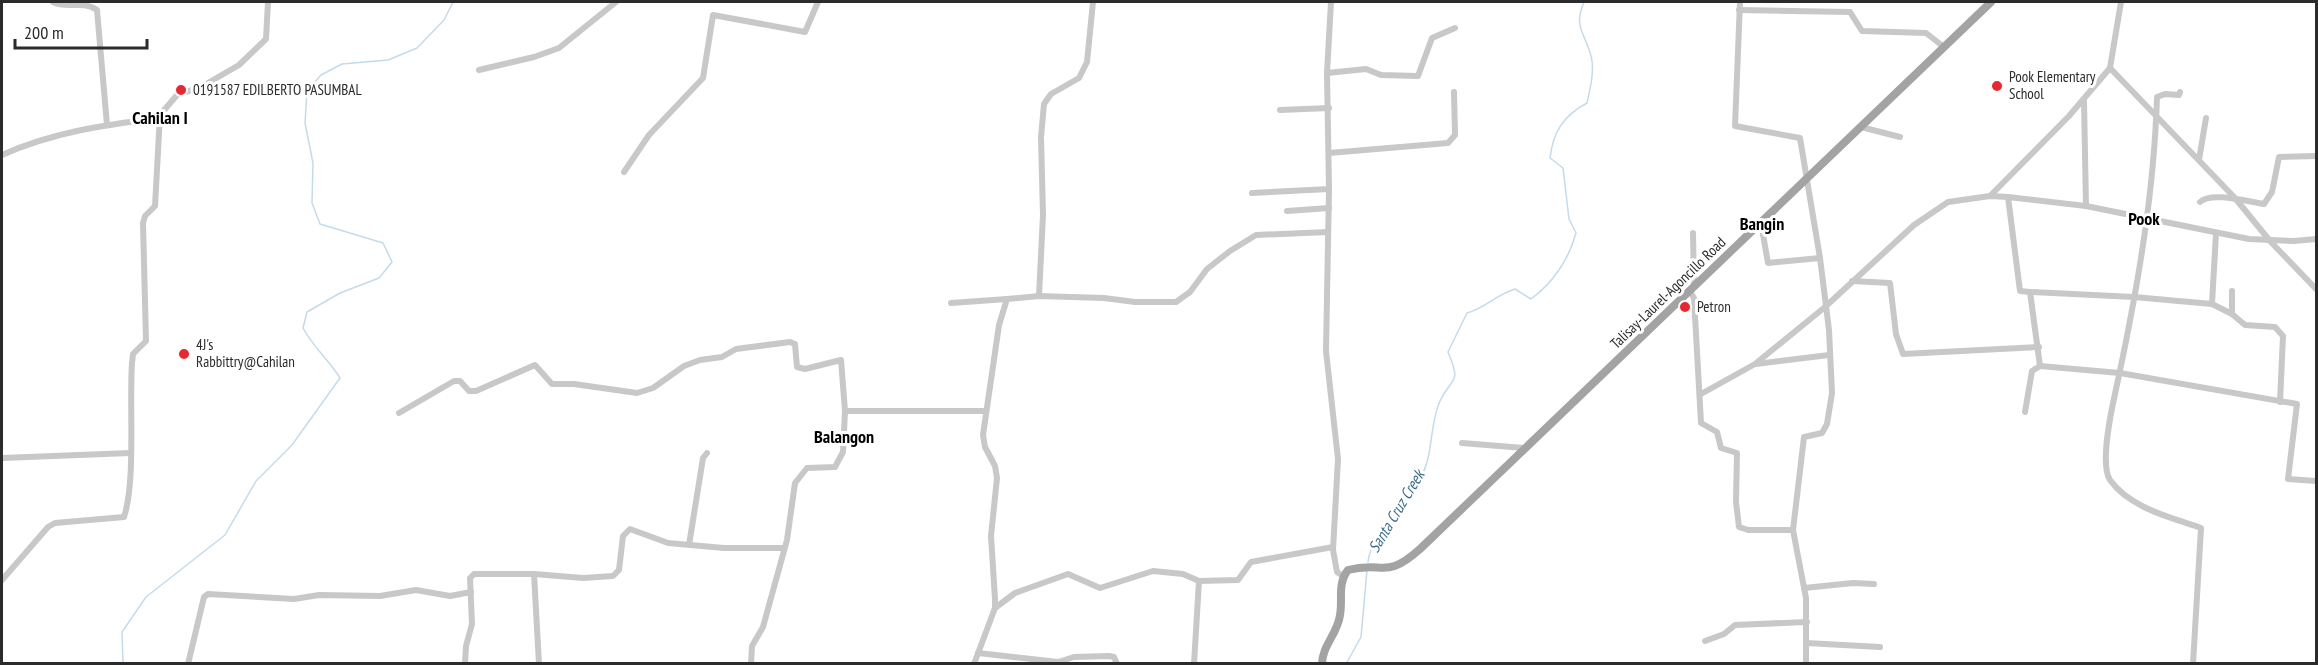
<svg xmlns="http://www.w3.org/2000/svg" width="2318" height="665" viewBox="0 0 2318 665" font-family="'PT Sans Narrow',sans-serif">
<style>
.lines{fill:none;stroke-linecap:round;stroke-linejoin:round}
.stream{stroke:#c3dbeb;stroke-width:1.5}
.minor{stroke:#c8c8c8;stroke-width:6}
.major{stroke:#a3a3a3;stroke-width:8}
.poi-dot{fill:#e92731;stroke:#fff;stroke-width:2}
.labels{text-anchor:middle;stroke-width:6;stroke-linejoin:round;paint-order:stroke}
.poi-label{font-size:15px;fill:#2b2b2b;stroke:#fff;text-anchor:start}
.street-label{font-size:15px;fill:#2b2b2b;stroke:#fff}
.water-label{font-size:16px;font-style:italic;fill:#396b8e;stroke:#fff}
.quarter-label{font-size:18px;font-weight:bold;fill:#000;stroke:#fff}
</style>
<rect width="100%" height="100%" fill="#fff"/>
<g class="lines">
<g class="stream">
<path d="M1368,562C1370,535 1408,503 1421,477C1434,453 1429,425 1440,401C1452,375 1462,386 1448,352L1467,313C1486,308 1497,294 1515,289L1531,299C1553,283 1569,259 1576,233L1569,219L1563,168L1550,158C1553,132 1563,116 1587,103C1590,89 1595,70 1591,56C1585,32 1573,28 1584,2"/>
<path d="M123,664L122,632L146,597L225,535L256,481L292,445L340,378C329,360 313,347 303,328L307,312L340,293L379,278L392,262L383,243L320,224L312,203L313,163L305,123L307,91L321,75L342,64L388,60L417,48L444,20L453,2"/>
<polyline points="1346,664 1361,637 1367,570"/>
</g>
<g class="minor">
<path d="M53,2C66,9 83,0 97,10L107,125"/>
<polyline points="1331,2 1327,73 1329,189 1326,351 1338,459 1333,550 1337,572 1343,576"/>
<polyline points="1740,2 1735,126 1800,138 1820,258"/>
<polyline points="2121,2 2110,68 2235,198 2270,241 2316,289"/>
<polyline points="1739,10 1850,12 1862,31 1926,33 1944,47"/>
<polyline points="479,70 534,57 559,48 616,2"/>
<polyline points="1327,73 1366,69 1381,75 1418,76 1432,38 1455,28"/>
<path d="M2180,92L2179,95L2165,94L2157,97C2154,197 2136,297 2115,394C2111,412 2100,465 2110,480C2130,508 2170,517 2201,528L2193,664"/>
<polyline points="2084,101 2086,206"/>
<polyline points="1280,110 1329,108"/>
<polyline points="1861,127 1900,137"/>
<polyline points="1329,153 1448,143 1455,135 1454,92"/>
<path d="M2,155C53,132 104,125 160,118"/>
<polyline points="2199,160 2206,118"/>
<polyline points="624,172 649,135 703,78 713,15 805,32 818,2"/>
<polyline points="1252,193 1329,189"/>
<polyline points="1990,196 2069,116 2110,68"/>
<polyline points="2008,197 2020,291 2030,292 2040,366 2032,371 2025,412"/>
<path d="M2200,202C2211,191 2249,202 2264,204L2272,192L2279,157L2316,156"/>
<polyline points="1287,211 1329,208"/>
<polyline points="1693,233 1694,285"/>
<polyline points="1852,281 1890,283 1896,334 1903,354 2039,347"/>
<polyline points="1689,290 1694,298 1701,423 1717,432 1721,448 1737,453 1736,502 1739,527 1748,530 1793,530 1804,437 1822,433 1827,424 1832,393 1829,330 1820,258 1768,263 1761,223"/>
<polyline points="2232,291 2232,314"/>
<polyline points="2030,292 2134,297 2212,304 2232,314 2245,325 2275,327 2283,336 2280,402"/>
<polyline points="1039,296 1043,215 1041,137 1044,104 1051,94 1079,78 1087,62 1093,2"/>
<polyline points="951,303 1007,299"/>
<polyline points="2212,304 2216,233"/>
<polyline points="1756,364 1829,355"/>
<polyline points="2040,366 2120,373 2297,404 2288,479 2316,481"/>
<polyline points="1701,394 1755,364 1825,307 1914,225 1948,202 1990,196 2008,197 2086,206 2249,239 2294,241 2316,239"/>
<polyline points="845,411 986,411"/>
<polyline points="399,413 454,381 460,381 469,391 476,391 535,365 552,384 574,384 637,393 653,388 684,366 700,360 722,357 736,349 790,342 795,344 797,367 805,369 841,360 845,411 843,452 835,467 807,468 795,483 787,540 763,627 752,646 751,664"/>
<polyline points="1462,443 1524,448"/>
<polyline points="2,458 130,453"/>
<polyline points="1793,530 1806,598 1806,664"/>
<polyline points="689,545 703,458 707,453"/>
<polyline points="534,574 583,578 613,576 619,570 623,536 630,529 668,543 724,548 784,548"/>
<path d="M2,580L48,527L55,523L124,517C136,481 129,405 132,363L133,354L146,341L143,223L145,216L155,206L160,115L177,95L201,87L239,65L266,39L268,2"/>
<polyline points="1804,588 1853,583 1874,584"/>
<polyline points="995,608 1015,593 1068,574 1100,588 1153,571 1183,574 1199,581 1238,580 1251,562 1333,547"/>
<polyline points="1705,641 1724,634 1735,625 1807,622"/>
<polyline points="1806,643 1880,647"/>
<polyline points="978,653 1058,662 1074,657 1109,656 1114,657 1117,664"/>
<polyline points="188,664 204,597 208,594 294,599 319,595 380,596 416,590 450,596 471,592"/>
<polyline points="465,664 466,646 472,624 470,578 474,574 534,574 539,664"/>
<polyline points="974,664 995,608 995,599 991,536 997,478 995,466 985,447 983,435 999,325 1007,299 1039,296 1104,298 1135,302 1176,302 1190,292 1207,269 1230,251 1256,235 1328,232"/>
<polyline points="1194,664 1199,581"/>
</g>
<path class="major" d="M1322,664C1322,646 1338,633 1340,615C1343,599 1337,584 1348,570C1384,560 1384,581 1420,549L1991,2"/>
</g>
<g class="poi-dot">
<circle cx="1997" cy="86" r="6"/>
<circle cx="181" cy="90" r="6"/>
<circle cx="1685" cy="307" r="6"/>
<circle cx="184" cy="354" r="6"/>
</g>
<g class="labels">
<g class="poi-label">
<text x="2009" y="82">Pook Elementary<tspan x="2009" dy="17">School</tspan></text>
<text x="193" y="95">0191587 EDILBERTO PASUMBAL</text>
<text x="1697" y="312">Petron</text>
<text x="196" y="350">4J's<tspan x="196" dy="17">Rabbittry@Cahilan</tspan></text>
</g>
<g class="street-label">
<text transform="translate(1668 293) rotate(-44)" y="5">Talisay-Laurel-Agoncillo Road</text>
</g>
<g class="water-label">
<text transform="translate(1396 511) rotate(-59)" y="6">Santa Cruz Creek</text>
</g>
<g class="quarter-label">
<text x="160" y="124">Cahilan I</text>
<text x="2144" y="225">Pook</text>
<text x="1762" y="230">Bangin</text>
<text x="844" y="443">Balangon</text>
</g>
</g>
<rect width="2318" height="665" fill="none" stroke="#2b2b2b" stroke-width="6"/>
<path d="M15 39v9h132v-9" fill="none" stroke="#2b2b2b" stroke-width="3"/>
<text x="24" y="39" font-size="18" fill="#2b2b2b" stroke="#ffffff" stroke-width="4.5" paint-order="stroke">200 m</text>
</svg>
